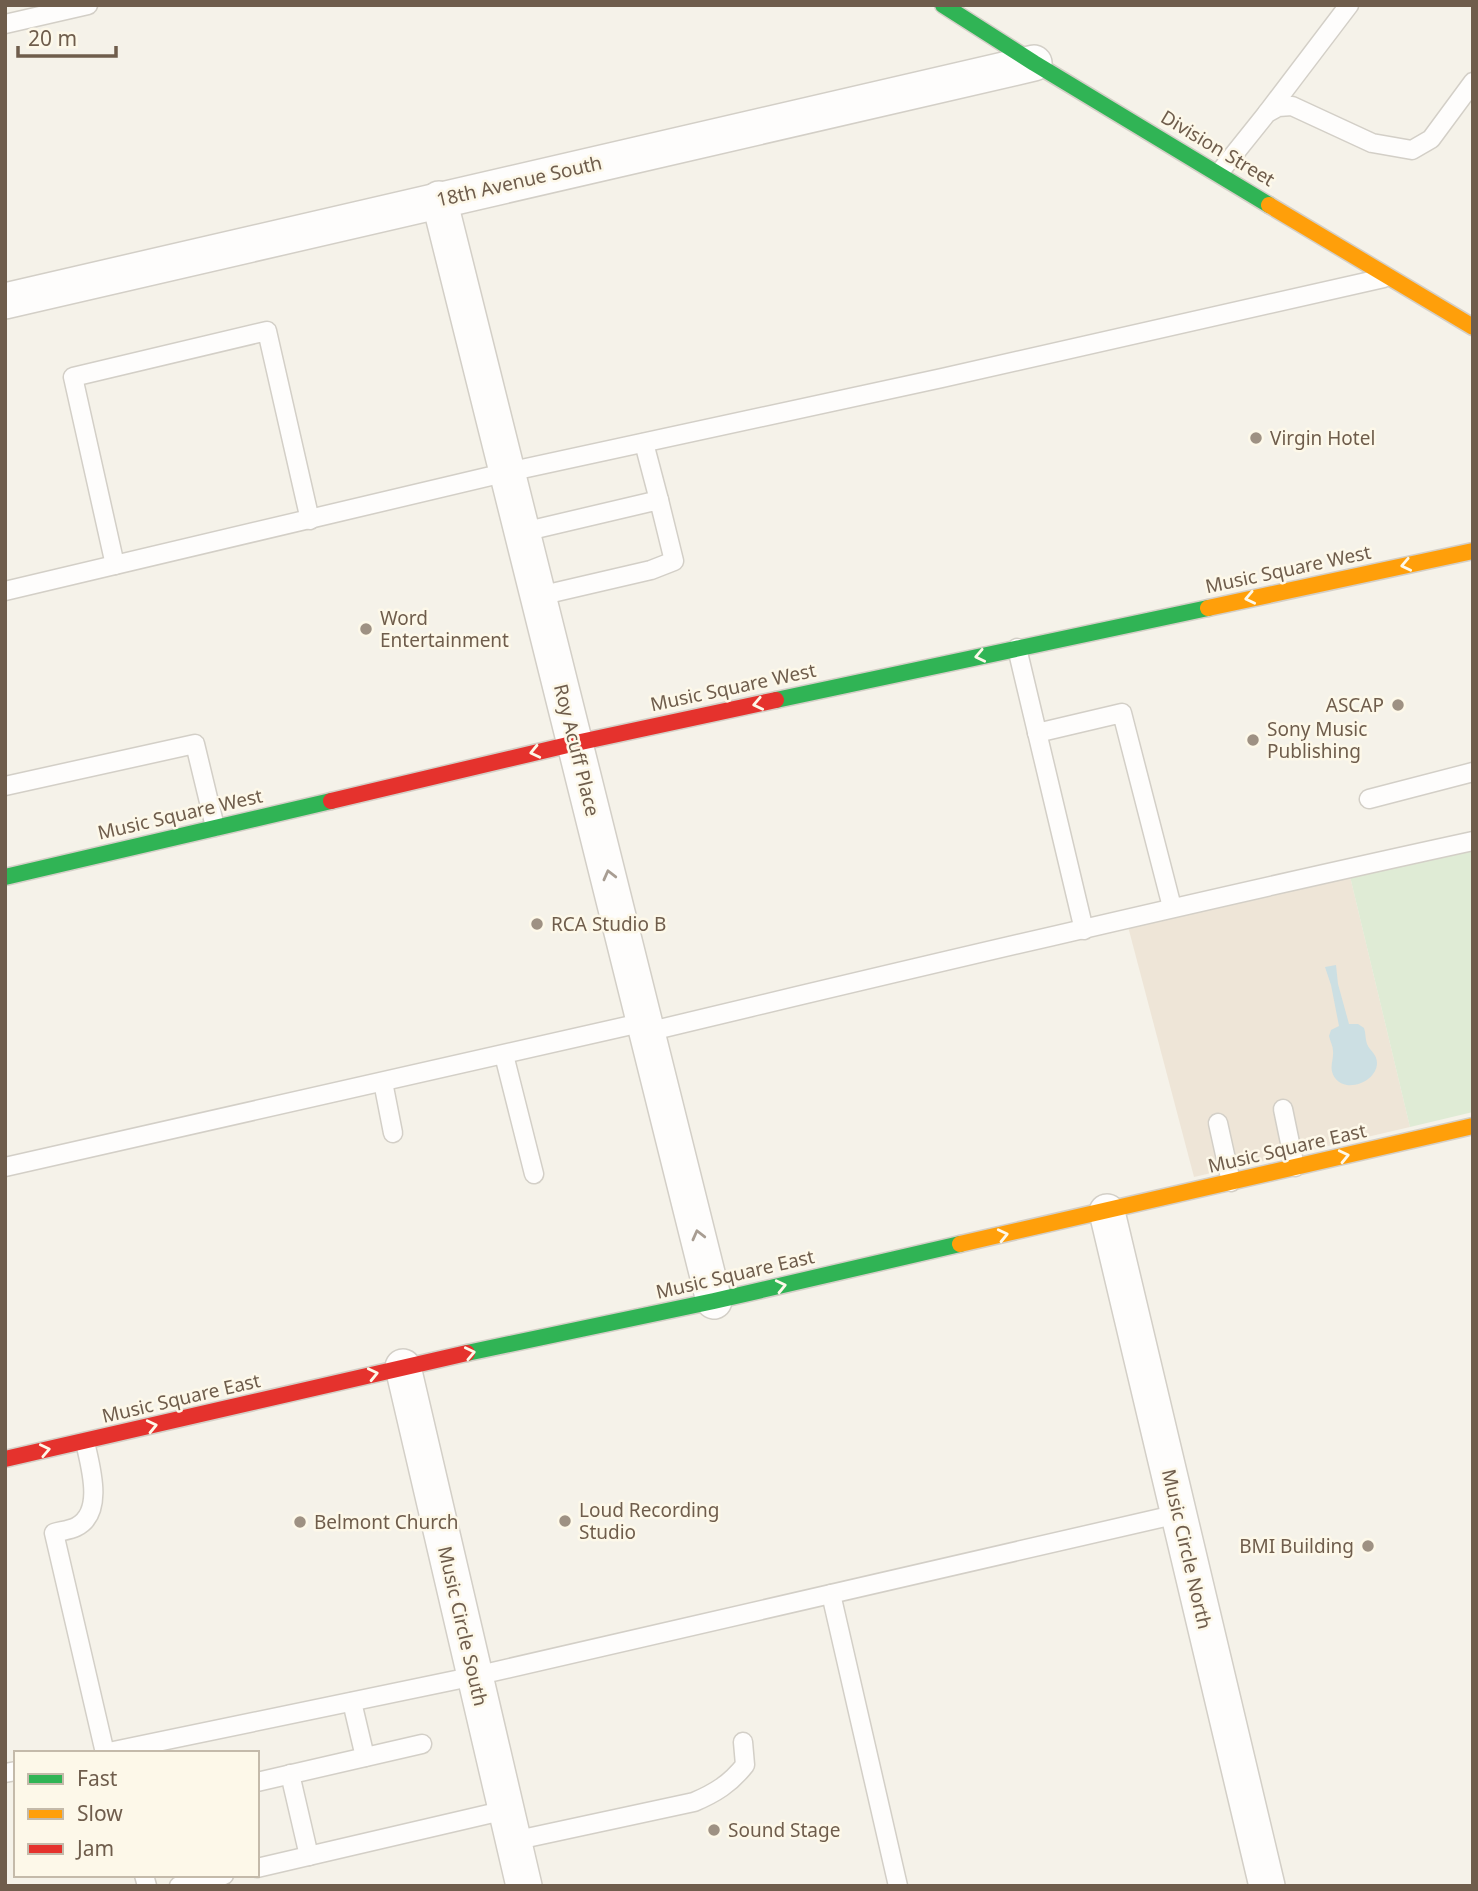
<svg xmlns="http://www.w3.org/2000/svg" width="1478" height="1891" viewBox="0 0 1478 1891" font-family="'Noto Sans',sans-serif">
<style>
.residential{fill:#eee5d7}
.green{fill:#dfebd5}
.water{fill:#ccdfe3}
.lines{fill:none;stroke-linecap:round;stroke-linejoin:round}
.lane-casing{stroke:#d3cfc7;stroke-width:21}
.street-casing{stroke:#d3cfc7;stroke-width:38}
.fast-casing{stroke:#d4cfc7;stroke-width:19}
.slow-casing{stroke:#d4cfc7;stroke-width:19}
.jam-casing{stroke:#d4cfc7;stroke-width:19}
.lane{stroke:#fefdfc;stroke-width:18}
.street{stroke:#fefdfc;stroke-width:35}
.fast{stroke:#30b455;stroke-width:16}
.slow{stroke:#ff9f0a;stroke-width:16}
.jam{stroke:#e5322d;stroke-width:16}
.oneway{stroke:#fdf8e9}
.oneway2{stroke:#a89d92}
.poi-dot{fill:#9e9183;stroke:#fdf8e9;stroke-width:2.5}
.labels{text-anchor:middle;stroke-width:5;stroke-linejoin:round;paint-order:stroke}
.street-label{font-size:19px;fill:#6f5d4c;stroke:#fdf8e9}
.poi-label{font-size:19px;fill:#6f5d4c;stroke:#fdf8e9;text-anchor:start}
</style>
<rect width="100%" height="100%" fill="#f5f2e9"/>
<polygon class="residential" points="1348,868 1410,1127 1194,1177 1126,919"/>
<polygon class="green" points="1473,841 1473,1112 1410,1127 1348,868"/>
<path class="water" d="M1336,965L1338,984L1349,1024H1358L1364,1028C1366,1033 1365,1039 1367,1044C1370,1051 1377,1054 1377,1063C1377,1081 1347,1094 1335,1078C1328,1068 1334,1061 1333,1051C1333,1046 1330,1041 1329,1036L1331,1030L1339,1026L1331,985L1325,967Z"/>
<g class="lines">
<g class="lane-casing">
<g id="lane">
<polyline points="5,24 88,5"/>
<polyline points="1267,113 1349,5"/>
<polyline points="1219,173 1267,113 1278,107 1292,106 1372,143 1412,150 1431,139 1473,82"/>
<polyline points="644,443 659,500"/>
<polyline points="523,532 659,500 674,561 651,570 539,596"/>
<polyline points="115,565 73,377 267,331 310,520"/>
<polyline points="5,591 508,472 942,378 1384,278"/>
<polyline points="1017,648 1084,930"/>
<polyline points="1037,733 1122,713 1172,907"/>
<polyline points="5,786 195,744 215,827"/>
<polyline points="1369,799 1473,772"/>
<path d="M647,1032C922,966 1197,901 1473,841"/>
<polyline points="504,1055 534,1174"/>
<polyline points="383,1082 393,1133"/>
<polyline points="1283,1109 1295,1167"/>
<polyline points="1218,1123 1231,1182"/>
<polyline points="5,1167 645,1022"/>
<path d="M85,1442C90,1465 105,1513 76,1527C70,1530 61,1531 54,1533L105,1753"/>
<polyline points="831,1594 898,1886"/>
<polyline points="352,1702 365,1757"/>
<polyline points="104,1753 475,1676 1178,1514"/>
<polyline points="5,1773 16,1771"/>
<polyline points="290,1774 309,1856"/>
<polyline points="257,1782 422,1744"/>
<path d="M513,1841L694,1802C715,1793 730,1784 745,1765L743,1742"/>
<polyline points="257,1868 506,1810"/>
<polyline points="144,1875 147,1886"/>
<polyline points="179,1886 224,1875"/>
</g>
</g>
<g class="street-casing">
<g id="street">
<polyline points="439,199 714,1301"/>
<polyline points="5,301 1034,63"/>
<polyline points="1107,1212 1267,1886"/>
<polyline points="403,1367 524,1886"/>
</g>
</g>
<g class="fast-casing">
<g id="fast">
<polyline points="943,5 1034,63 1269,205"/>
<polyline points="776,700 1208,608"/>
<polyline points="5,877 331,801"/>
<polyline points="467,1353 714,1301 960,1244"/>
</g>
</g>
<g class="slow-casing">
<g id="slow">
<polyline points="1269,205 1473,327"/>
<polyline points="1208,608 1473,551"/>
<polyline points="960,1244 1473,1126"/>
</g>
</g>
<g class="jam-casing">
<g id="jam">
<polyline points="331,801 576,743 776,700"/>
<polyline points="5,1459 467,1353"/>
</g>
</g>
<use href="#lane" class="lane"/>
<use href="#street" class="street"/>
<use href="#fast" class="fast"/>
<use href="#slow" class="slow"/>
<use href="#jam" class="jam"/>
</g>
<defs><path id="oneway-chevron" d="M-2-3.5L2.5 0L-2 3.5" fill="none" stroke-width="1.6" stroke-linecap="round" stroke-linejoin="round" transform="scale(1.75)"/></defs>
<g class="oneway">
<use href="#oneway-chevron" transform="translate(1406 565) rotate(168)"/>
<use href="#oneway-chevron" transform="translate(1250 598) rotate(168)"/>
<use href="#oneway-chevron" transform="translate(980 656) rotate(168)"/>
<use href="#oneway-chevron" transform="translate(758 704) rotate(168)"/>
<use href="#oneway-chevron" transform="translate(535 752) rotate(167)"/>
<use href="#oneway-chevron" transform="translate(1344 1156) rotate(-13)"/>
<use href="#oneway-chevron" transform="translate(1003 1235) rotate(-13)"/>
<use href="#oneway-chevron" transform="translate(781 1286) rotate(-13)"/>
<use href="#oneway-chevron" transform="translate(470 1353) rotate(-12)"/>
<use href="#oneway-chevron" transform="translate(373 1374) rotate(-13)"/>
<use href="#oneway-chevron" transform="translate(152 1426) rotate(-13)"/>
<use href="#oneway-chevron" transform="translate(45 1450) rotate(-12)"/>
</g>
<g class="oneway2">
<use href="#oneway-chevron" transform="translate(609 875) rotate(-104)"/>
<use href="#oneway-chevron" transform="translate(698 1235) rotate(-104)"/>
</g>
<g class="poi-dot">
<circle cx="1256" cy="438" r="7"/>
<circle cx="366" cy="629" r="7"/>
<circle cx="1398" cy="705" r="7"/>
<circle cx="1253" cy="740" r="7"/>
<circle cx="537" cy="924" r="7"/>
<circle cx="565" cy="1521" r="7"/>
<circle cx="300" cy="1522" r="7"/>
<circle cx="1368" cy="1546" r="7"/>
<circle cx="714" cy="1830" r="7"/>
</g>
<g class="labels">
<g class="street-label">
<text transform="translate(1218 148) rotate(31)" y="7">Division Street</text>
<text transform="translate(519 181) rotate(-13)" y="7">18th Avenue South</text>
<text transform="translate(1288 569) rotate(-12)" y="7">Music Square West</text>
<text transform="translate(733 687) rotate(-12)" y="7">Music Square West</text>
<text transform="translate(577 750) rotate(76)" y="7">Roy Acuff Place</text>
<text transform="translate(180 814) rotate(-13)" y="7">Music Square West</text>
<text transform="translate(1287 1148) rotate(-13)" y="7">Music Square East</text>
<text transform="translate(735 1274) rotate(-13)" y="7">Music Square East</text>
<text transform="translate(181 1398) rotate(-13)" y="7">Music Square East</text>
<text transform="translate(1187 1549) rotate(77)" y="7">Music Circle North</text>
<text transform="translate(463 1626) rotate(77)" y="7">Music Circle South</text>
</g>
<g class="poi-label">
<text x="1270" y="445">Virgin Hotel</text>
<text x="380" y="625">Word<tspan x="380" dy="22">Entertainment</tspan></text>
<text x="1384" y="712" text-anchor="end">ASCAP</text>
<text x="1267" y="736">Sony Music<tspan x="1267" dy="22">Publishing</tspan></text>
<text x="551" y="931">RCA Studio B</text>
<text x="579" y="1517">Loud Recording<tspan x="579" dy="22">Studio</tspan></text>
<text x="314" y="1529">Belmont Church</text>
<text x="1354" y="1553" text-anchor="end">BMI Building</text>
<text x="728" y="1837">Sound Stage</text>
</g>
</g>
<rect width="1478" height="1891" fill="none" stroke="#6f5d4c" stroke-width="14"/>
<rect x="14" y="1751" width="245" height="126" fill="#fdf8e9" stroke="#c4baaa" stroke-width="2"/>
<rect x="28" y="1774" width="35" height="10" fill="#30b455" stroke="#c4baaa" stroke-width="2"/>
<text x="77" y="1786" font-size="21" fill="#6f5d4c">Fast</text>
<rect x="28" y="1809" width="35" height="10" fill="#ff9f0a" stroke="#c4baaa" stroke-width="2"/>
<text x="77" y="1821" font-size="21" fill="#6f5d4c">Slow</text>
<rect x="28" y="1844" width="35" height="10" fill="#e5322d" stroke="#c4baaa" stroke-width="2"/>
<text x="77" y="1856" font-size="21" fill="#6f5d4c">Jam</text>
<path d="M18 46v10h98v-10" fill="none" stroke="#6f5d4c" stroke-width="3.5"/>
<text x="28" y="46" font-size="21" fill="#6f5d4c" stroke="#fdf8e9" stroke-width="5" paint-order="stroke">20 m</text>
</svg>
